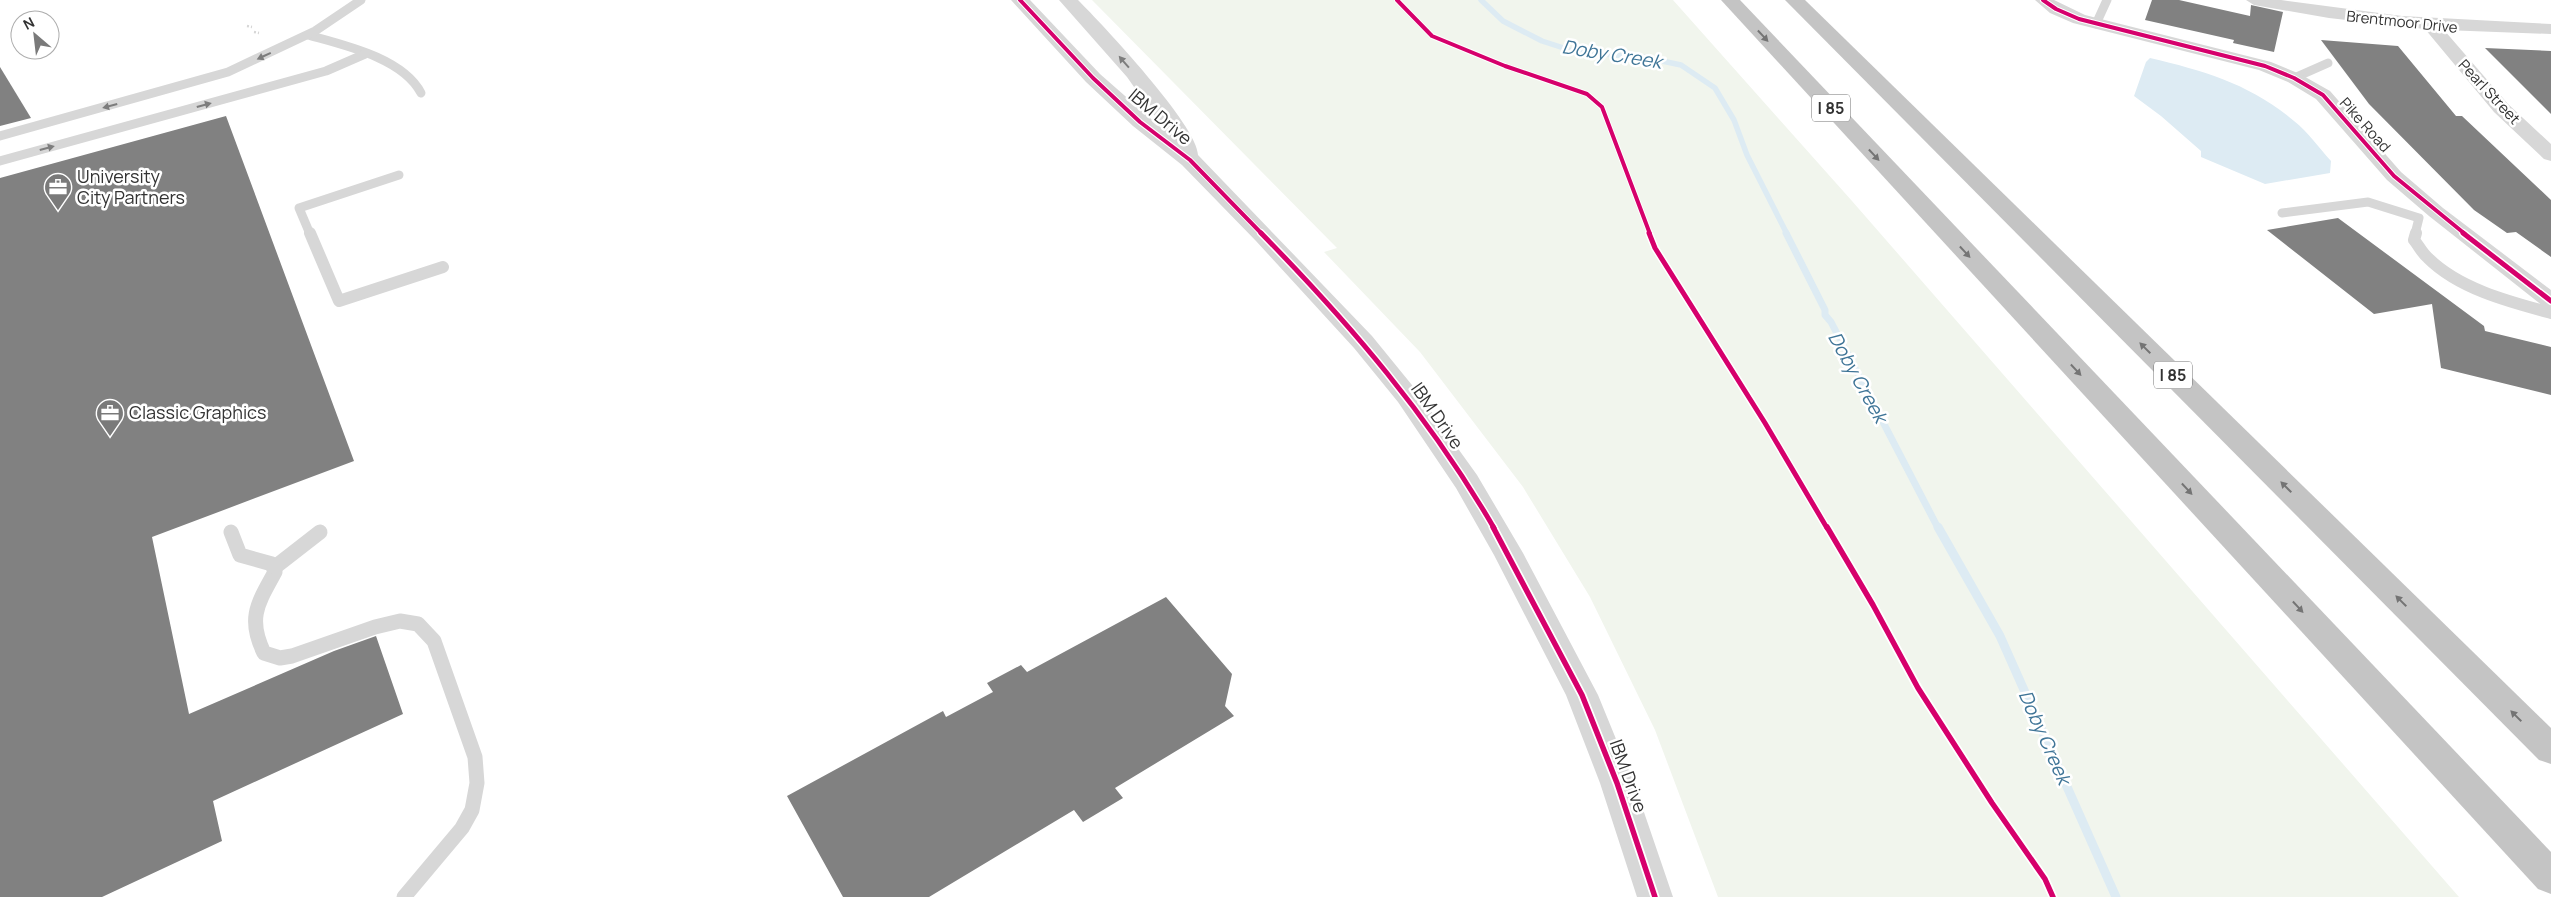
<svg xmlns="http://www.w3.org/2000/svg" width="2551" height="897" viewBox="0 0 2551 897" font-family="Manrope,sans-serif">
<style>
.green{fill:#f1f5ed}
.water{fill:#ddebf3}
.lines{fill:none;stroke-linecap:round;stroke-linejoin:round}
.stream-far2{stroke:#ddebf3;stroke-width:5.5}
.stream-far1{stroke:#ddebf3;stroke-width:7}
.stream{stroke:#ddebf3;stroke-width:9}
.building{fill:#818181}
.path{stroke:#d6d6d6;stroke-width:2.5;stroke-dasharray:2 2;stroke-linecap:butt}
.service-far2{stroke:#d7d7d7;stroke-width:9}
.service-far1{stroke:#d7d7d7;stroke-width:12}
.service{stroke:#d7d7d7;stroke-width:15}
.minor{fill:#d7d7d7;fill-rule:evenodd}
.tertiary{fill:#d7d7d7;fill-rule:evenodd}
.motorway{fill:#c4c4c4;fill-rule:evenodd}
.cycleway-far2-casing{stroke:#fff;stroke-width:6}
.cycleway-far1-casing{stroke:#fff;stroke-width:8}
.cycleway-casing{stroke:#fff;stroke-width:9}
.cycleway-far2{stroke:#d6006c;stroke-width:4}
.cycleway-far1{stroke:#d6006c;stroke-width:5}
.cycleway{stroke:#d6006c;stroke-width:5.5}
.oneway{fill:#747474}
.oneway2{fill:#7d7d7d}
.labels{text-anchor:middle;stroke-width:5;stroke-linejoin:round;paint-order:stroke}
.far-street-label{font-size:15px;fill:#333;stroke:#fff}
.shield{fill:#fff;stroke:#707070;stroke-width:1}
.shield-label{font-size:16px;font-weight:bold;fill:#333}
.street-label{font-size:18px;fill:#333;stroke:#fff}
.poi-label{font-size:18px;fill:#333;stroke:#fff;text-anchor:start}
.water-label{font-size:19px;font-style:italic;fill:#3f7597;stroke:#fff}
</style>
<rect width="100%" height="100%" fill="#fff"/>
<polygon class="green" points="1092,0 1673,0 1852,201 2459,897 1718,897 1655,730 1590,597 1523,487 1420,352 1324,252 1337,248"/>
<path class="water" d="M2150,58C2205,71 2250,84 2294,121C2308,132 2319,148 2331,161L2330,173L2265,184L2201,157V151L2161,116L2134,96L2146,62Z"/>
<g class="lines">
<polyline class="stream-far2" points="1481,0 1503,21 1542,41 1576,52 1643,57 1681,65 1715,88 1734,120 1747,155 1787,234"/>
<polyline class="stream-far1" points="1786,233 1825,310 1825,315 1831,322 1938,528"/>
<polyline class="stream" points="1938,527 2000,636 2116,897"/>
</g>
<g class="building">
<polygon points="2152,0 2179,0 2250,16 2251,5 2283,12 2274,52 2233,43 2234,40 2145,20"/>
<polygon points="2321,40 2398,46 2456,116 2462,116 2551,200 2551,257 2516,232 2507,233 2474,210 2369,104"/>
<polygon points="2485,48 2551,51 2551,114"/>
<polygon points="0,67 31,118 0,126"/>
<polygon points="226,116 354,461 152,537 189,714 334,651 376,636 403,714 213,801 222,841 102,897 0,897 0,178"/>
<polygon points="2338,218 2484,326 2485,331 2551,347 2551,395 2441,368 2432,304 2374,314 2267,230"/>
<polygon points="1166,597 1232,674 1225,706 1234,716 1115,788 1123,798 1083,822 1074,810 929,897 843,897 787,796 943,711 946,717 993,692 987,683 1021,665 1027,672"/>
</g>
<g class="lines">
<g class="path">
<polyline points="247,26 252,27"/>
<polyline points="254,32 259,33"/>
</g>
<g class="service-far2">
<polyline points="2096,24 2107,0"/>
<path d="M308,35C344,45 403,58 421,93"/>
<polyline points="2294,78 2328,63"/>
<polyline points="0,136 228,72 315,31 361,0"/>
<polyline points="0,161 326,71 365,54"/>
<polyline points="2282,213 2368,202 2419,218 2415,234"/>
<polyline points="310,234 299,208 399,175"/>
</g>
<g class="service-far1">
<polyline points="310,233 339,301 443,267"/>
<path d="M2416,233L2414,240C2419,246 2422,253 2428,258C2459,289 2510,302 2551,313"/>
</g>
<g class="service">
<path d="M231,532L240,555L272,564L275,572C258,603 247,618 264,653L280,658L292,656L375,627L400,621L418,624L434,641L475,757L477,783L472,810L462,828L404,897"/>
<polyline points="275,567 320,532"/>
</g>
<g class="minor">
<polygon points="2035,0 2054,0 2085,15 2271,62 2300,74 2330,91 2401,172 2443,208 2551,290 2551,308 2543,306 2429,216 2387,180 2316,99 2288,82 2259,70 2073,23 2050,13"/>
<polygon points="2246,0 2281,0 2402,16 2551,24 2551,34 2444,30 2508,104 2551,144 2551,161 2544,159 2494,112 2425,29 2329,18 2254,5"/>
</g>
<path class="tertiary" d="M1011,0H1030L1100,74L1165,131L1127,77L1059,0H1078C1102,24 1198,126 1198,155L1372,336L1416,390L1477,475L1523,553L1598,695L1634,783L1673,897H1637L1600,783L1566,695L1494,555L1456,488L1398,402L1354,348L1256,241L1182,165L1133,126L1086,82Z"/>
<g class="motorway">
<polygon points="1721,0 1740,0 2551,852 2551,894 2538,889"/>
<polygon points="1785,0 1805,0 2551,728 2551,764 2539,760"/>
</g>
<g class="cycleway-far2-casing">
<g id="cycleway-far2">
<polyline points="1020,0 1093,78 1140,122 1190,160 1262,234"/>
<polyline points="1397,0 1432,36 1505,66 1587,94 1602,107 1650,234"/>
<polyline points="2043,0 2056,9 2079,19 2265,66 2294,78 2323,95 2394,176 2465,234"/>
</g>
</g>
<g class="cycleway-far1-casing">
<g id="cycleway-far1">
<path d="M1261,233C1351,325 1429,416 1494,528"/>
<polyline points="1649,233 1655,248 1765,423 1827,528"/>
<polyline points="2463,233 2551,301"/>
</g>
</g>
<g class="cycleway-casing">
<g id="cycleway">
<polyline points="1493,527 1582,695 1617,783 1655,897"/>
<polyline points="1827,527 1873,605 1918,688 1992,803 2045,879 2053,897"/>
</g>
</g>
<use href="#cycleway-far2" class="cycleway-far2"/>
<use href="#cycleway-far1" class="cycleway-far1"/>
<use href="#cycleway" class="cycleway"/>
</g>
<defs><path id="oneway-solid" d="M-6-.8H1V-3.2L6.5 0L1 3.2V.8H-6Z" transform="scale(1.25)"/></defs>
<g class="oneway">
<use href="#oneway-solid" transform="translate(1763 36) rotate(47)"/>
<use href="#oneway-solid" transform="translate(1874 155) rotate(47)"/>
<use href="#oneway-solid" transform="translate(1965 252) rotate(47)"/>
<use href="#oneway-solid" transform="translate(2145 348) rotate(-135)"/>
<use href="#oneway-solid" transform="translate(2076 370) rotate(47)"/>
<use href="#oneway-solid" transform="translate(2286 487) rotate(-135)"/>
<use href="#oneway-solid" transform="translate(2187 489) rotate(47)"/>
<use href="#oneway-solid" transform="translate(2401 601) rotate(-135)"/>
<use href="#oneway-solid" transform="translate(2298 607) rotate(47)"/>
<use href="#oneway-solid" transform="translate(2516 716) rotate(-135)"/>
</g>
<g class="oneway2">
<use href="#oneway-solid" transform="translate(264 56) rotate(155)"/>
<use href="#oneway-solid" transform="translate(1124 62) rotate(-131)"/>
<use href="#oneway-solid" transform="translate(204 105) rotate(-15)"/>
<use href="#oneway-solid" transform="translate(110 106) rotate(165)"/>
<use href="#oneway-solid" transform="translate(47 148) rotate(-15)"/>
</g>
<defs>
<g id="office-pin" transform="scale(1.4375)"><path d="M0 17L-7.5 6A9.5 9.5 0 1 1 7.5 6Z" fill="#7a7a7a" stroke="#fff"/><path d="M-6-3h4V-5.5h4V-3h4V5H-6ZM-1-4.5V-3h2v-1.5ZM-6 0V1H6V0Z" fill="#fff"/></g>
</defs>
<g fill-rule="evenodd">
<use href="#office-pin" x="58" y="187"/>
<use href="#office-pin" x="110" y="413"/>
</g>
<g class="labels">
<g class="far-street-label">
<text transform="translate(2402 22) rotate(6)" y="5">Brentmoor Drive</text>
<text transform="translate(2489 92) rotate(47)" y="5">Pearl Street</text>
<text transform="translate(2365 125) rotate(48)" y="5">Pike Road</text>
</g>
<g class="shield">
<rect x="1812" y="94.5" width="38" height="27" rx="4"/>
<rect x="2154" y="361.5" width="38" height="27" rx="4"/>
</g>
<g class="shield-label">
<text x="1831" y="114">I 85</text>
<text x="2173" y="381">I 85</text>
</g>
<g class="street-label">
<text transform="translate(1160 117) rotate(40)" y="6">IBM Drive</text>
<text transform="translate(1437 416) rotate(55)" y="6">IBM Drive</text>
<text transform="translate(1628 776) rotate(70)" y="6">IBM Drive</text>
</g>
<g class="poi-label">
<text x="77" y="183">University<tspan x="77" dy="21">City Partners</tspan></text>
<text x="129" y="419">Classic Graphics</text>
</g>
<g class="water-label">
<text transform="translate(1612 54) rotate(9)" y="7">Doby Creek</text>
<text transform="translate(1858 377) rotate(61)" y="7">Doby Creek</text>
<text transform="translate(2045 737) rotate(66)" y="7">Doby Creek</text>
</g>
</g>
<g transform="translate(35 35) rotate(332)"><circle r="24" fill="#ffffff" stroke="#adadad"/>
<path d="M0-4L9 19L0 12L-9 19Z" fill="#7a7a7a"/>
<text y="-8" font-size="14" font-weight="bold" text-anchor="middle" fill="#333333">N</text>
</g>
</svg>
